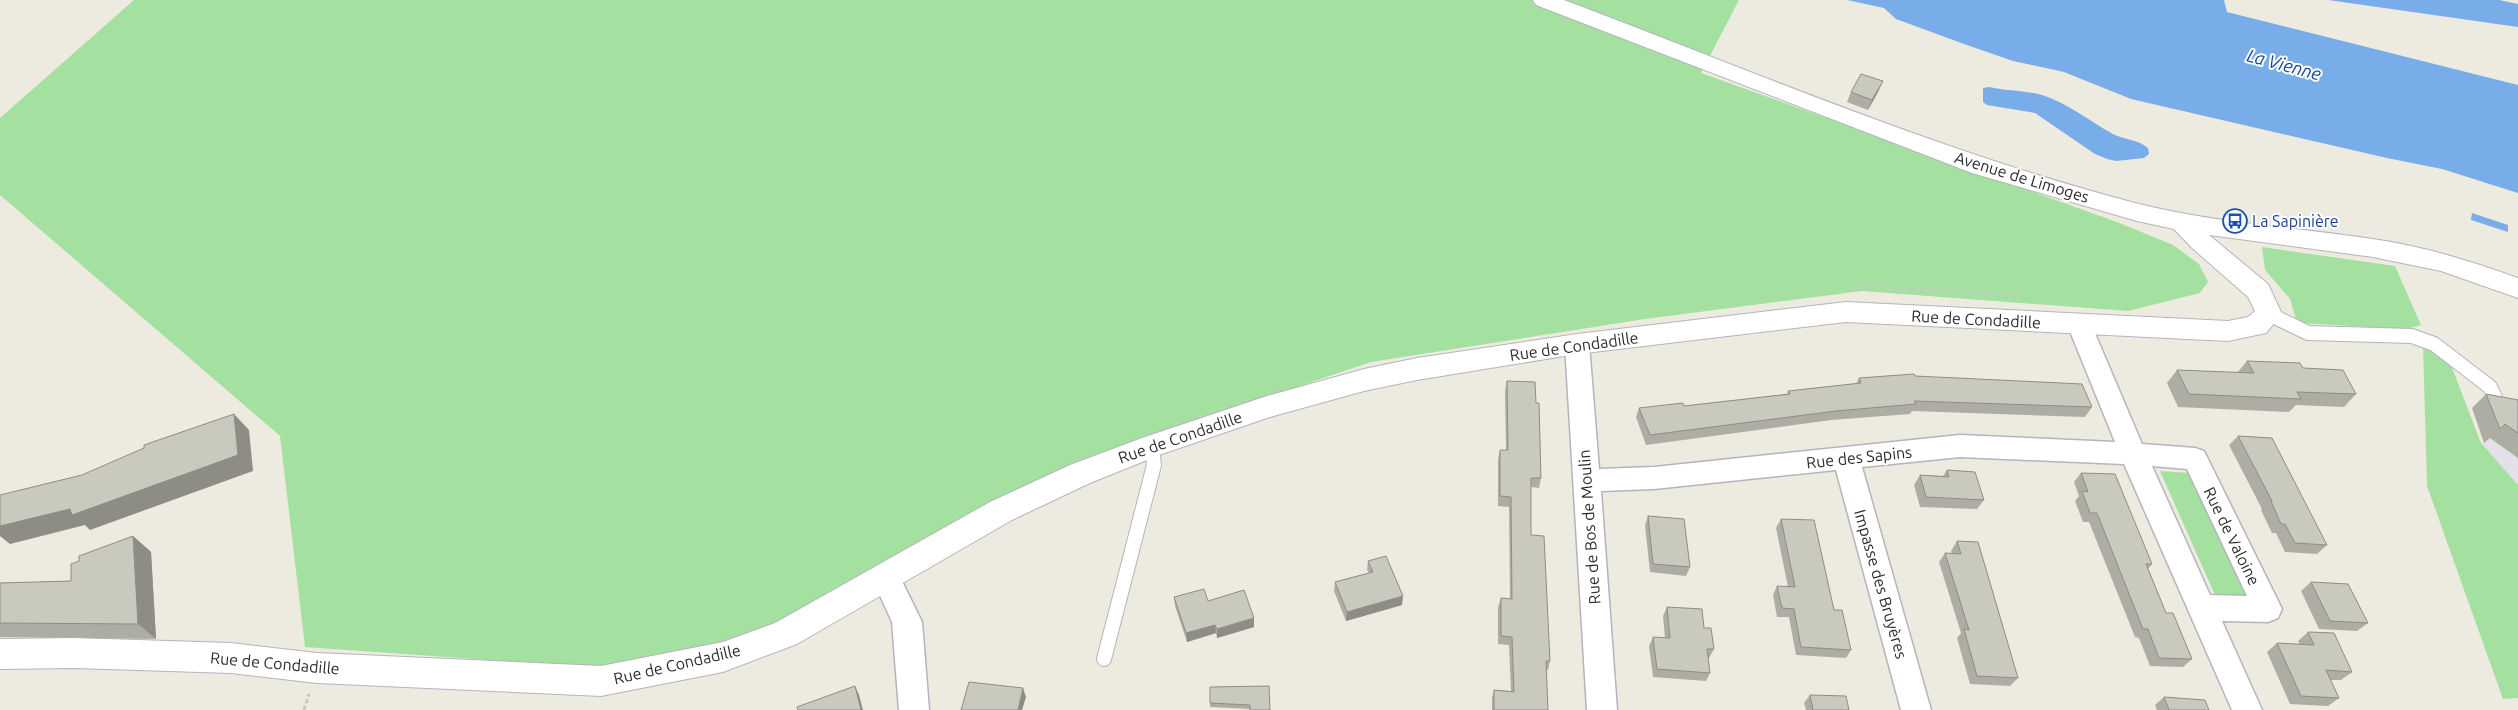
<svg xmlns="http://www.w3.org/2000/svg" width="2518" height="710" viewBox="0 0 2518 710" font-family="Ubuntu,sans-serif">
<style>
.industrial{fill:#e4e0e7}
.green{fill:#a4e1a0}
.water{fill:#79ade9}
.lines{fill:none;stroke-linecap:round;stroke-linejoin:round}
.lane-far1-casing{stroke:#b5b3bf;stroke-width:14}
.lane-casing{stroke:#b5b3bf;stroke-width:16}
.street-casing{stroke:#b5b3bf;stroke-width:3}
.secondary-casing{stroke:#b5b3bf;stroke-width:2}
.path-far1{stroke:#c8c8c8;stroke-width:2.5;stroke-dasharray:3 2.5;stroke-linecap:butt}
.path{stroke:#c8c8c8;stroke-width:3;stroke-dasharray:4.5 2.5;stroke-linecap:butt}
.lane-far1{stroke:#fff;stroke-width:11}
.lane{stroke:#fff;stroke-width:14}
.street{fill:#fff;fill-rule:evenodd}
.secondary{fill:#fff;fill-rule:evenodd}
.wall{fill:#adada3}
.shaded-wall{fill:#8d8d85}
.building{fill:#c9c9be;stroke:#8d8d85}
.labels{text-anchor:middle;stroke-width:4;stroke-linejoin:round;paint-order:stroke}
.street-label{font-size:16px;fill:#2d2d2d;stroke:#fff}
.transit-label{font-size:16px;fill:#164399;stroke:#fff;text-anchor:start}
.water-label{font-size:18px;font-style:italic;fill:#144799;stroke:#fff}
</style>
<rect width="100%" height="100%" fill="#edebe0"/>
<polygon class="industrial" points="2518,419 2518,485 2481,443"/>
<g class="green">
<polygon points="134,0 1739,0 1701,73 2117,222 2173,245 2199,264 2208,282 2200,293 2128,311 1862,291 1645,319 1371,362 1136,441 775,625 707,651 618,669 305,647 280,436 0,195 0,118"/>
<polygon points="2262,247 2395,266 2421,325 2407,329 2297,323 2290,299 2265,270"/>
<polygon points="2423,346 2449,360 2481,443 2518,485 2518,698 2503,699 2427,486"/>
<polygon points="2160,471 2190,473 2248,597 2215,595"/>
</g>
<g class="water">
<polygon points="1847,0 2224,0 2227,12 2518,85 2518,193 2442,169 2387,158 2131,99 2064,72 2013,61 1964,44 1896,19 1884,8"/>
<polygon points="2328,0 2499,0 2518,4 2518,27"/>
<path d="M1989,87C2006,91 2024,90 2042,95C2068,103 2089,121 2113,134C2125,140 2137,139 2148,148L2149,154L2144,158L2116,161L2107,159L2095,154L2035,113L1987,105L1983,102V88Z"/>
<polygon points="2472,213 2508,225 2508,232 2471,220"/>
</g>
<g class="lines">
<g class="lane-far1-casing">
<polyline id="lane-far1" points="2269,314 2276,317"/>
</g>
<g class="lane-casing">
<g id="lane">
<polyline points="2273,316 2308,333 2412,336 2434,344 2490,387 2495,398"/>
<polyline points="1104,659 1154,465 1152,446"/>
</g>
</g>
<g class="street-casing">
<g id="street">
<path d="M2079,315L2088,317L2091,324L2142,444L2195,448L2204,451L2282,609L2278,618L2268,622L2222,621L2262,710H2232L2124,464L1960,457L1862,467L1931,710H1901L1836,470L1654,489L1601,491L1617,710H1587L1565,344L1568,337L1577,335L1586,337L1589,344L1599,469L1654,467L1960,435L2115,442L2067,324L2070,317ZM2152,466L2187,469L2247,596L2210,595Z"/>
<polygon points="886,566 896,569 922,622 929,710 899,710 892,622 872,578 876,569"/>
</g>
</g>
<g class="secondary-casing">
<path id="secondary" d="M1533,0H1564C1752,71 1941,152 2135,203C2213,223 2294,227 2373,239C2423,246 2470,261 2518,278V298L2441,271L2373,257L2209,235L2268,284L2282,314L2266,333L2228,341L1846,322L1577,354L1417,380L1364,391L1270,417L1162,454L1090,483L1012,520L797,644L723,672L601,696L317,683L231,673L75,668L0,669V639L75,638L231,643L317,653L601,666L723,642L775,623L990,502L1070,465L1142,438L1267,396L1364,369L1417,358L1577,334L1846,302L2228,321L2248,317L2255,311L2248,297L2192,248L2174,229L2137,221L1972,173L1536,5Z"/>
</g>
<polyline class="path-far1" points="1852,288 1878,287 2026,296"/>
<polyline class="path" points="304,710 309,694"/>
<use href="#lane-far1" class="lane-far1"/>
<use href="#lane" class="lane"/>
<use href="#street" class="street"/>
<use href="#secondary" class="secondary"/>
</g>
<g class="wall">
<polygon points="1851,92 1878,92 1868,110 1847,102"/>
<polygon points="2247,361 2303,368 2356,394 2344,407 2296,405 2289,412 2178,407 2167,383 2177,370 2237,373"/>
<polygon points="1915,376 2092,407 2085,417 1912,411 1910,414 1831,420 1646,445 1636,417 1639,408 1684,406 1787,394 1788,391 1856,384 1859,378"/>
<polygon points="1507,381 1536,403 1541,478 1539,488 1531,487 1531,535 1550,661 1548,670 1546,670 1548,710 1492,710 1492,698 1494,690 1511,691 1509,645 1498,644 1498,607 1501,598 1510,599 1509,507 1498,506 1498,459 1500,450 1506,450 1505,391"/>
<polygon points="2486,394 2518,400 2518,458 2490,438 2484,443 2472,408"/>
<polygon points="2238,436 2327,545 2317,554 2285,552 2276,533 2272,533 2261,510 2262,509 2229,445"/>
<polygon points="1947,470 1984,500 1977,509 1920,507 1914,485 1920,475 1943,476"/>
<polygon points="2081,473 2152,564 2148,569 2166,613 2192,659 2183,667 2150,666 2139,638 2135,637 2089,522 2083,522 2075,501 2079,496 2074,482"/>
<polygon points="1648,516 1690,567 1686,576 1650,572 1645,525"/>
<polygon points="1781,519 1834,610 1851,650 1846,658 1796,655 1789,617 1777,617 1773,595 1777,586 1788,587 1776,528"/>
<polygon points="133,536 151,552 156,639 0,637 0,583 71,581 79,561"/>
<polygon points="1957,541 2018,678 2010,686 1970,684 1957,638 1961,633 1939,562 1945,553 1952,553 1951,551"/>
<polygon points="1368,561 1402,605 1346,621 1334,591 1335,582 1369,573 1367,570"/>
<polygon points="2311,582 2368,623 2357,631 2319,629 2301,591"/>
<polygon points="1174,597 1208,601 1254,618 1254,627 1217,638 1216,633 1187,642 1175,606"/>
<polygon points="1667,607 1704,628 1714,649 1709,658 1708,658 1710,673 1706,681 1653,677 1649,646 1653,637 1665,638 1663,616"/>
<polygon points="2308,632 2352,672 2341,680 2330,680 2339,698 2328,706 2290,704 2267,652 2277,643 2300,644 2298,641"/>
<polygon points="1269,686 1250,709 1210,707 1210,687"/>
<polygon points="1810,695 1849,710 1806,710 1804,703"/>
<polygon points="2164,697 2209,710 2157,710 2155,705"/>
</g>
<g class="shaded-wall">
<polygon points="1883,81 1878,92 1868,110 1872,100"/>
<polygon points="234,414 249,430 253,471 90,530 85,525 10,544 0,536 0,526"/>
<polygon points="133,536 151,552 156,639 138,624"/>
<polygon points="1403,596 1402,605 1346,621 1347,612"/>
<polygon points="1254,618 1254,627 1217,638 1217,629"/>
<polygon points="1215,625 1216,633 1187,642 1186,633"/>
<polygon points="855,686 859,695 863,710 861,710"/>
<polygon points="1023,688 1026,697 1022,710 1018,710"/>
</g>
<g class="building">
<polygon points="1861,74 1883,81 1872,100 1851,92"/>
<polygon points="2247,361 2300,363 2303,368 2343,370 2356,394 2297,392 2301,399 2189,394 2177,370 2254,373"/>
<polygon points="1914,374 1915,376 2082,384 2092,407 1914,401 1916,404 1836,411 1650,435 1639,408 1683,403 1684,406 1790,394 1788,391 1861,383 1859,378"/>
<polygon points="1507,381 1535,382 1536,403 1539,403 1541,478 1531,478 1531,535 1544,536 1550,661 1546,661 1548,710 1494,710 1494,690 1514,692 1512,637 1501,636 1501,598 1512,599 1511,497 1500,496 1500,450 1508,450"/>
<polygon points="2486,394 2518,400 2518,433 2505,424 2500,429"/>
<polygon points="234,414 238,455 72,515 70,509 0,526 0,495 82,475 144,448 144,445"/>
<polygon points="2238,436 2272,438 2327,545 2295,543 2285,524 2281,524 2271,501 2272,501"/>
<polygon points="1947,470 1975,472 1984,500 1926,497 1920,475 1949,477"/>
<polygon points="2081,473 2115,474 2152,564 2146,564 2166,613 2173,613 2192,659 2159,658 2148,629 2143,629 2097,513 2090,513 2082,491 2088,492"/>
<polygon points="1648,516 1684,519 1690,567 1653,564"/>
<polygon points="1781,519 1814,520 1834,610 1842,610 1851,650 1801,647 1794,609 1782,608 1777,586 1795,587"/>
<polygon points="133,536 138,624 0,623 0,583 71,581 71,564 79,561 79,556"/>
<polygon points="1957,541 1978,542 2018,678 1977,676 1964,629 1969,630 1945,553 1961,554"/>
<polygon points="1386,556 1403,596 1347,612 1335,582 1373,572 1368,561"/>
<polygon points="2311,582 2348,584 2368,623 2330,621"/>
<polygon points="1204,589 1208,601 1244,590 1254,618 1217,629 1215,625 1186,633 1174,597"/>
<polygon points="1667,607 1702,609 1704,628 1711,628 1714,649 1707,649 1710,673 1657,669 1653,637 1670,638"/>
<polygon points="2308,632 2334,633 2352,672 2326,670 2339,698 2301,696 2277,643 2314,645"/>
<polygon points="969,682 1023,688 1018,710 961,710"/>
<polygon points="855,686 861,710 798,710 797,707"/>
<polygon points="1269,686 1270,710 1250,710 1250,705 1210,703 1210,687"/>
<polygon points="1810,695 1846,696 1849,710 1813,710"/>
<polygon points="2164,697 2205,700 2209,710 2169,710"/>
</g>
<defs>
<g id="bus-ring" transform="scale(1.25)"><circle r="9.5" fill="#fff" stroke="#1a4fb4" stroke-width="1.5"/><path d="M-5-6H5V4H4V6H2V4H-2V6H-4V4H-5ZM-3.5-4V0h7V-4ZM-3.5 1.2v1.5H-2V1.2ZM2 1.2v1.5H3.5V1.2Z" fill="#1a4fb4"/></g>
</defs>
<g fill-rule="evenodd">
<use href="#bus-ring" x="2235" y="221"/>
</g>
<g class="labels">
<g class="street-label">
<text transform="translate(2022 177) rotate(17)" y="6">Avenue de Limoges</text>
<text transform="translate(1976 319) rotate(3)" y="6">Rue de Condadille</text>
<text transform="translate(1574 346) rotate(-8)" y="6">Rue de Condadille</text>
<text transform="translate(1180 437) rotate(-19)" y="6">Rue de Condadille</text>
<text transform="translate(1859 457) rotate(-6)" y="6">Rue des Sapins</text>
<text transform="translate(1589 527) rotate(-94)" y="6">Rue de Bos de Moulin</text>
<text transform="translate(2232 536) rotate(64)" y="6">Rue de Valoine</text>
<text transform="translate(1881 584) rotate(74)" y="6">Impasse des Bruyères</text>
<text transform="translate(275 663) rotate(5)" y="6">Rue de Condadille</text>
<text transform="translate(677 664) rotate(-13)" y="6">Rue de Condadille</text>
</g>
<g class="transit-label">
<text x="2252" y="227">La Sapinière</text>
</g>
<g class="water-label">
<text transform="translate(2284 65) rotate(15)" y="6">La Vienne</text>
</g>
</g>
</svg>
